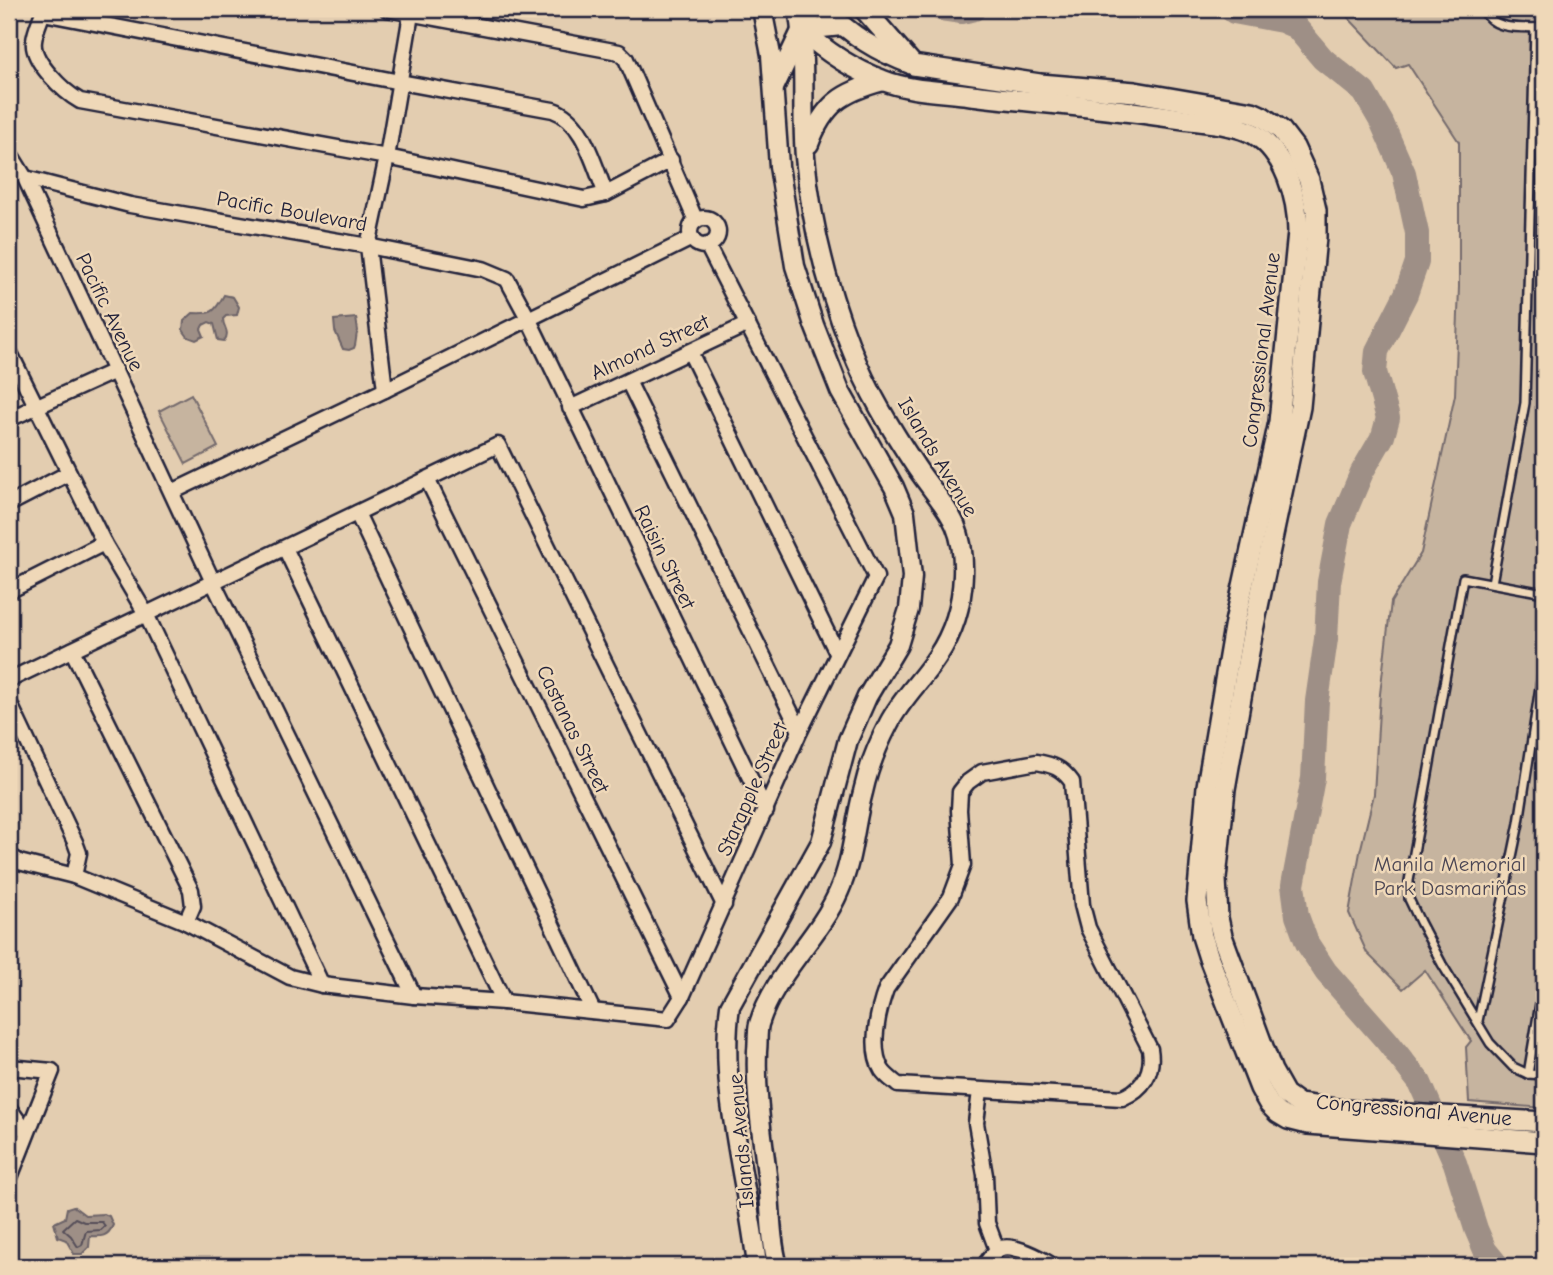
<svg xmlns="http://www.w3.org/2000/svg" width="1553" height="1275" viewBox="0 0 1553 1275" font-family="'Comic Neue',sans-serif">
<style>
.green{fill:#c6b49f;stroke:#746b6d;stroke-width:2}
.water{fill:#9e8f86;stroke:#6c6368;stroke-width:2}
.lines{fill:none;stroke-linecap:round;stroke-linejoin:round}
.shore{stroke:#544e59;stroke-width:2}
.river{stroke:#9e8f86;stroke-width:24}
.service-casing{stroke:#22223b;stroke-width:12}
.minor-casing{stroke:#22223b;stroke-width:19}
.tertiary-casing{stroke:#22223b;stroke-width:23}
.secondary-casing{stroke:#22223b;stroke-width:24}
.service{stroke:#efd8b8;stroke-width:7}
.minor{stroke:#efd8b8;stroke-width:14}
.tertiary{stroke:#efd8b8;stroke-width:18}
.secondary{stroke:#efd8b8;stroke-width:19}
.labels{text-anchor:middle;stroke-width:5;stroke-linejoin:round;paint-order:stroke}
.street-label{font-size:21px;fill:#22223b;stroke:#efd8b8}
.park-label{font-size:21px;fill:#4b4654;stroke:#efd8b8}
</style>
<rect width="100%" height="100%" fill="#e3cdb0"/>
<filter id="ink" filterUnits="userSpaceOnUse"><feTurbulence type="fractalNoise" baseFrequency=".0143" numOctaves="2"/><feDisplacementMap in="SourceGraphic" scale="14" xChannelSelector="R" yChannelSelector="G"/><feConvolveMatrix kernelMatrix="1 2 1 2 8 2 1 2 1" color-interpolation-filters="sRGB"/></filter>
<g filter="url(#ink)">
<g class="green">
<polygon points="1340,9 1544,9 1544,1108 1469,1102 1466,1047 1471,1041 1425,970 1403,989 1367,953 1349,913 1360,852 1374,794 1380,694 1391,602 1421,553 1455,395 1459,287 1459,142 1408,64 1396,68"/>
<polygon points="191,394 218,447 186,464 159,411"/>
</g>
<g class="water">
<path d="M224,295L233,297L239,307L237,315L226,316L223,319C223,328 231,332 224,341L218,340L214,324L209,322L203,325L201,329L204,336L196,340L188,337L183,330L184,321L193,313C213,314 214,313 224,295Z"/>
<path d="M356,318L358,331C355,336 357,342 354,348L349,350L343,349L335,331L334,320Z"/>
<path d="M73,1206L85,1215L104,1214L109,1216L113,1225C108,1237 101,1237 90,1236L89,1247L82,1254H74L66,1240L58,1237L54,1223L65,1218L67,1208Z"/>
</g>
<g class="lines">
<polygon class="shore" points="75,1218 84,1222 102,1222 105,1226 101,1230 86,1231 82,1245 78,1247 71,1236 63,1229"/>
<g class="river">
<polyline points="941,9 962,12 974,9"/>
<polyline points="1230,9 1234,12 1282,21 1296,27 1323,59 1364,92 1382,123 1404,173 1417,233 1417,262 1406,294 1377,351 1375,372 1388,418 1383,436 1362,472 1340,524 1329,582 1326,639 1317,701 1313,778 1293,885 1297,916 1307,943 1326,972 1387,1041 1420,1083 1455,1163 1476,1229 1485,1250 1498,1266"/>
</g>
<g class="service-casing">
<g id="service">
<path d="M1483,9C1493,32 1523,27 1544,28"/>
<polyline points="1492,583 1525,403 1535,28"/>
<polyline points="1544,593 1463,578 1409,881 1409,899 1420,922 1442,964 1490,1043 1513,1067 1528,1074 1544,1075"/>
<polyline points="1478,1021 1519,823 1544,661"/>
<polyline points="1528,1074 1544,980"/>
</g>
</g>
<g class="minor-casing">
<g id="minor">
<path d="M44,9C41,19 35,30 34,41C31,61 64,92 80,101L387,157L584,199L606,194L671,160"/>
<polyline points="387,9 619,52 626,59 696,221"/>
<path d="M43,13L400,82L553,110C584,120 594,166 606,194"/>
<polyline points="9,152 25,178 213,582 414,996"/>
<polyline points="25,178 130,205 368,246 483,269 507,279 529,320 766,811"/>
<circle cx="704" cy="232" r="14"/>
<polyline points="9,351 104,543 146,614 322,985"/>
<polyline points="690,352 837,653"/>
<polyline points="628,381 800,731"/>
<polyline points="385,390 368,246 387,157 411,14"/>
<polyline points="570,408 748,324"/>
<polyline points="9,419 115,371"/>
<polyline points="427,479 682,997"/>
<polyline points="172,492 385,390 692,238"/>
<polyline points="9,504 69,473"/>
<polyline points="357,513 593,1011"/>
<polyline points="285,548 504,1002"/>
<polyline points="9,591 104,543"/>
<polyline points="72,650 191,890 193,906 186,922"/>
<polyline points="9,680 498,445 724,905"/>
<polyline points="9,702 75,842 79,853 74,876"/>
<path d="M1037,762C1053,765 1062,768 1072,782L1082,905L1088,928L1150,1049C1154,1073 1143,1089 1122,1098L898,1085C892,1080 886,1076 882,1070C869,1049 878,1011 886,989L951,897L963,865L959,810L960,792L968,782L982,772Z"/>
<polyline points="9,855 19,862 74,876 186,922 290,977 322,985 414,996 504,1002 668,1019 682,997 800,731 876,577 707,245"/>
<polyline points="9,1067 52,1071 9,1180"/>
<polyline points="980,1091 976,1123 985,1175 987,1223 997,1250"/>
<polyline points="9,1108 27,1133"/>
<path d="M984,1266C988,1261 993,1252 999,1249C1012,1242 1042,1259 1053,1266"/>
</g>
</g>
<g class="tertiary-casing">
<g id="tertiary">
<path d="M824,9C853,36 875,51 913,65"/>
<polyline points="802,30 842,26"/>
<polyline points="774,88 801,31"/>
<path d="M809,144C824,104 842,92 883,81"/>
<path d="M757,1266C748,1182 718,1090 730,1006L821,842L848,740L867,697L898,645L909,609L912,577L905,513L894,487L840,391L814,325L795,266L779,166L771,55L762,9"/>
<path d="M778,1266C771,1242 771,1217 769,1192C764,1145 755,1099 757,1051C758,1043 757,1032 759,1024C774,974 819,938 839,891C853,860 854,825 863,792C868,769 878,744 889,723C902,698 922,680 937,657C954,632 962,605 963,575C965,520 943,507 916,467C891,429 867,390 851,348C827,287 811,223 805,157C801,108 807,58 798,9"/>
</g>
</g>
<g class="secondary-casing">
<g id="secondary">
<path d="M813,9L802,30C825,51 852,69 882,80C909,91 942,91 971,95C1039,103 1108,107 1176,118C1199,122 1235,123 1254,134C1285,152 1298,199 1298,232L1279,422L1234,627L1207,786L1197,901L1202,936L1209,958L1260,1088L1269,1104L1278,1113L1288,1119L1308,1124L1544,1142"/>
<polyline points="864,9 913,65 1040,84 1135,92 1252,112 1263,117 1281,130 1294,147 1309,180 1316,210 1316,237 1300,407 1252,635 1225,789 1216,879 1218,918 1222,936 1272,1071 1285,1094 1299,1104 1342,1110 1544,1122"/>
</g>
</g>
<use href="#service" class="service"/>
<use href="#minor" class="minor"/>
<use href="#tertiary" class="tertiary"/>
<use href="#secondary" class="secondary"/>
</g>
</g>
<g class="labels">
<g class="street-label">
<text transform="translate(292 211) rotate(10)" y="7">Pacific Boulevard</text>
<text transform="translate(110 312) rotate(64)" y="7">Pacific Avenue</text>
<text transform="translate(650 347) rotate(-25)" y="7">Almond Street</text>
<text transform="translate(1261 350) rotate(-83)" y="7">Congressional Avenue</text>
<text transform="translate(938 457) rotate(59)" y="7">Islands Avenue</text>
<text transform="translate(665 557) rotate(64)" y="7">Raisin Street</text>
<text transform="translate(573 729) rotate(64)" y="7">Castanas Street</text>
<text transform="translate(752 789) rotate(-66)" y="7">Starapple Street</text>
<text transform="translate(1414 1110) rotate(5)" y="7">Congressional Avenue</text>
<text transform="translate(741 1141) rotate(-95)" y="7">Islands Avenue</text>
</g>
<g class="park-label">
<text x="1450" y="871">Manila Memorial<tspan x="1450" dy="24">Park Dasmariñas</tspan></text>
</g>
</g>
<rect width="1553" height="1275" fill="none" stroke="#efd8b8" stroke-width="35"/>
<rect x="18" y="18" width="1518" height="1240" fill="none" stroke="#22223b" stroke-width="2.5" filter="url(#ink)"/>
</svg>
